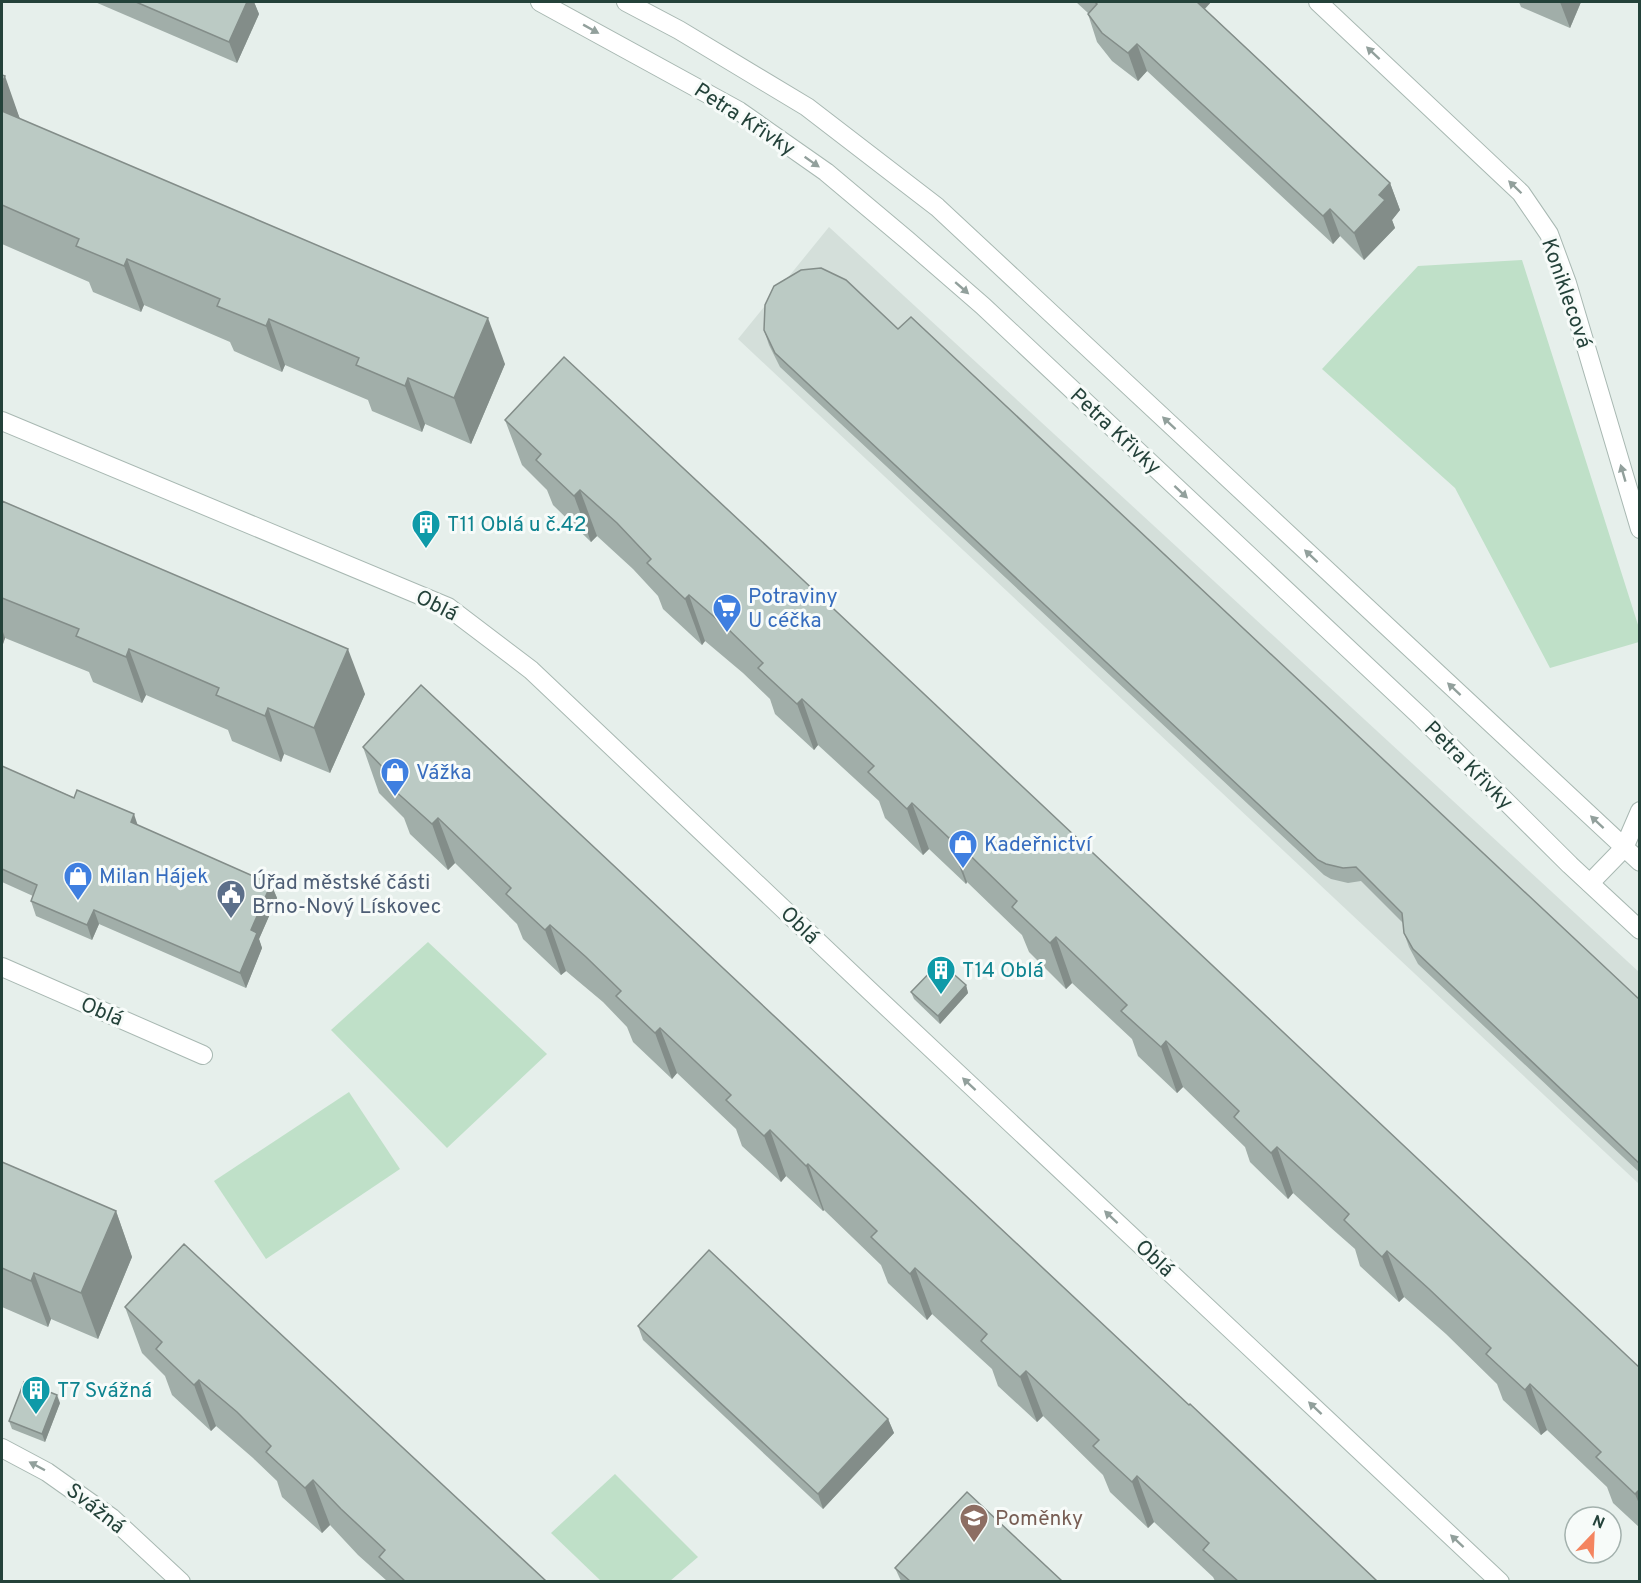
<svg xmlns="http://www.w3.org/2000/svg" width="1641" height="1583" viewBox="0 0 1641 1583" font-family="Overpass,sans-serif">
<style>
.built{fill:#d4dfda}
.green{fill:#bfe0c8}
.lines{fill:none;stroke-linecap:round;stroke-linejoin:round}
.minor-casing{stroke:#a8b8b2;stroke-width:20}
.minor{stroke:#fff;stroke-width:18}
.wall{fill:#a1aea9}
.shaded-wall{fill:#838d89}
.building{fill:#bbcac4;stroke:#838d89;stroke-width:1.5}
.oneway{fill:#92a09c}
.labels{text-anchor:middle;stroke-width:6;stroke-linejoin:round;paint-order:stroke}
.street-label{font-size:21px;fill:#24423a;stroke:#f7fbf9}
.culture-label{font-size:21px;fill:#0d838f;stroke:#f7fbf9;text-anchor:start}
.shop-label{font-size:21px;fill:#366cbe;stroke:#f7fbf9;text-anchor:start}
.service-label{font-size:21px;fill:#4e5e75;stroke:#f7fbf9;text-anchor:start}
.education-label{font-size:21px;fill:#785e54;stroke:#f7fbf9;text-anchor:start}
</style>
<rect width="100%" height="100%" fill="#e6efeb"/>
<polygon class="built" points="829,227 1639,972 1639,1184 738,339"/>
<g class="green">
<polygon points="1522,260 1639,628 1639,642 1550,668 1455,488 1322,369 1418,266"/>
<polygon points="428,942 547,1054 447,1148 331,1030"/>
<polygon points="349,1092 400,1169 266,1259 214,1181"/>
<polygon points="615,1474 698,1557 670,1581 601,1581 551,1533"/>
</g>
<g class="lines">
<g class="minor-casing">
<g id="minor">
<polyline points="540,2 739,111 826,172 907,240 983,306 1421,717 1570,865 1640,930"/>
<polyline points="626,2 679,30 807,107 937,207 1640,862"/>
<polyline points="1318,2 1521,193 1549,234 1567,283 1640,529"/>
<polyline points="2,421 448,607 531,670 871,992 1500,1582"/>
<polyline points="1590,883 1624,848 1640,811"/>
<polyline points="2,967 203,1055"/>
<polyline points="2,1448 47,1472 112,1518 181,1582"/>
</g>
</g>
<use href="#minor" class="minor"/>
</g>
<g class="wall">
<polygon points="95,2 254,2 259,14 237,63"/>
<polygon points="1076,2 1211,2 1205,9 1390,183 1400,210 1392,220 1395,228 1364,260 1340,236 1333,244 1147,71 1138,81 1112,61 1097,42 1088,14 1088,13"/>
<polygon points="1519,2 1581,2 1570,28 1521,7"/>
<polygon points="2,75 20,119 505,364 471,444 425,424 422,432 372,411 368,400 285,365 282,372 234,351 230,342 144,305 141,312 93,292 89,282 2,244"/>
<polygon points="898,329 1640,1000 1640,1173 1418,964 1409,947 1404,933 1403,923 1361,881 1348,883 1331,879 1324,875 780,367 769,345 764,330"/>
<polygon points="505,420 1640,1368 1640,1528 1613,1503 1607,1487 1547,1430 1541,1435 1503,1400 1497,1384 1446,1334 1404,1297 1399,1302 1360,1266 1355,1249 1330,1227 1293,1193 1288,1199 1250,1162 1245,1147 1183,1087 1177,1093 1138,1056 1132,1039 1072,983 1066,989 1029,952 1022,935 967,882 966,884 929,849 923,855 885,818 879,801 818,745 814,750 775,714 770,699 743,673 705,641 702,645 663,609 658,596 633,569 597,536 591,542 553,505 547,490 522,465"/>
<polygon points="2,501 365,694 330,773 284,754 281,762 232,741 228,730 146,695 142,703 93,682 89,672 5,638 3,644 2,644"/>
<polygon points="363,747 1189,1405 1377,1581 1215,1581 1213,1577 1154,1522 1148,1528 1110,1492 1103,1475 1043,1416 1037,1422 998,1386 992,1369 932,1314 927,1320 888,1283 881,1265 824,1210 823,1211 786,1176 781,1182 742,1146 736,1129 677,1073 672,1079 633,1042 627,1027 603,1002 566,971 561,975 523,939 517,924 455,863 448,870 410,834 404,818 379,793"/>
<polygon points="2,766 271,884 277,898 259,939 262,948 246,988 99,924 92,940 36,916 31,901 33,896 2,882"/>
<polygon points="966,985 968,993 940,1024 914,999 911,992"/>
<polygon points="2,1162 116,1211 132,1257 98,1339 51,1319 48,1327 2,1307"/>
<polygon points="125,1307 546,1581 387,1581 358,1555 330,1525 322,1533 282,1497 277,1481 253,1458 216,1426 211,1431 172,1395 165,1376 142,1353"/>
<polygon points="638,1326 888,1419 894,1433 823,1509 643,1340"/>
<polygon points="60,1403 45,1442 12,1429 9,1421"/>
<polygon points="895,1568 1062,1581 901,1581"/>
</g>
<g class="shaded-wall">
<polygon points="247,2 254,2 259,14 237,63 229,42"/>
<polygon points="1190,2 1211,2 1196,18"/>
<polygon points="1560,2 1581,2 1570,28"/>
<polygon points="1137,44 1147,71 1138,81 1128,53"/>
<polygon points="5,76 21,122 2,135 2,83"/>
<polygon points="1390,183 1400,210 1392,220 1395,228 1364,260 1354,233 1379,195"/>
<polygon points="1330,209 1340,236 1333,244 1323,216"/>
<polygon points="127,259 144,305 141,312 124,266"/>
<polygon points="488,318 505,364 471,444 454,398"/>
<polygon points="269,319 285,365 282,372 266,326"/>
<polygon points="408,378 425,424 422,432 405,386"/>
<polygon points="580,490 597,536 591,542 574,496"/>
<polygon points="689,595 705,641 702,645 685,599"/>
<polygon points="2,629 5,638 3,644 2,641"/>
<polygon points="129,649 146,695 142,703 126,657"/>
<polygon points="348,649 365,694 330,773 314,728"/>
<polygon points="802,699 818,745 814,750 797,704"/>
<polygon points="268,708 284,754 281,762 265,716"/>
<polygon points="912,803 929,849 923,855 907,809"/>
<polygon points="134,814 139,829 131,822"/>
<polygon points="438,818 455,863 448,870 432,824"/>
<polygon points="951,837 967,882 966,884 949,838"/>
<polygon points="271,884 277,898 259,939 262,948 246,988 240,973 251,930"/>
<polygon points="94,910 99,924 92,940 87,925"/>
<polygon points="550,925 566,971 561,975 545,930"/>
<polygon points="1056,937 1072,983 1066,989 1050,943"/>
<polygon points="966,985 968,993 940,1024 938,1016"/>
<polygon points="660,1028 677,1073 672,1079 655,1033"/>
<polygon points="1166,1041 1183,1087 1177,1093 1161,1047"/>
<polygon points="770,1130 786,1176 781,1182 764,1136"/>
<polygon points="1277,1147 1293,1193 1288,1199 1271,1153"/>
<polygon points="808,1164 824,1210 823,1211 806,1166"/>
<polygon points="116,1211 132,1257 98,1339 81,1293"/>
<polygon points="1387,1251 1404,1297 1399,1302 1382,1257"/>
<polygon points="915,1268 932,1314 927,1320 910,1274"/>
<polygon points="34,1273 51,1319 48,1327 31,1281"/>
<polygon points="1026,1371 1043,1416 1037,1422 1020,1377"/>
<polygon points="199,1380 216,1426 211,1431 194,1385"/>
<polygon points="1530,1384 1547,1430 1541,1435 1525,1390"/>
<polygon points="57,1395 60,1403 45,1442 42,1434"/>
<polygon points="888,1419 894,1433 823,1509 818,1494"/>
<polygon points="1137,1476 1154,1522 1148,1528 1132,1482"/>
<polygon points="313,1480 330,1525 322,1533 305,1488"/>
<polygon points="1640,1489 1640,1506 1635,1494"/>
</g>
<g class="building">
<polygon points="136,2 247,2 229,42"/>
<polygon points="1095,2 1197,2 1390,183 1379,195 1385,200 1354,233 1330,209 1323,216 1137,44 1128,53 1102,33 1088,14 1097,4"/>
<polygon points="2,75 5,76 2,83"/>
<polygon points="2,111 488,318 454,398 408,378 405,386 356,365 359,358 269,319 266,326 217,306 220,299 127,259 124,266 76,246 79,239 2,205"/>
<polygon points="821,268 846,280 898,329 911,317 1640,1000 1640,1164 1413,949 1404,933 1402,913 1356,867 1343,868 1326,864 1318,860 775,353 764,330 765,305 774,286 801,270"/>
<polygon points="564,357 786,564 1640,1368 1640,1489 1635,1494 1596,1457 1601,1452 1530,1384 1525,1390 1486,1354 1491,1348 1429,1289 1387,1251 1382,1257 1344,1220 1349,1214 1314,1181 1277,1147 1271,1153 1234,1117 1239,1111 1166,1041 1161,1047 1121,1011 1127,1005 1056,937 1050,943 1012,907 1017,901 951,837 949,838 912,803 907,809 868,772 874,766 802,699 797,704 758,668 763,663 726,627 689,595 685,599 647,563 651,559 617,523 580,490 574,496 536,460 541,454 505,420"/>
<polygon points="2,501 348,649 314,728 268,708 265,716 216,695 219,688 129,649 126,657 76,636 79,629 2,598"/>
<polygon points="421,685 1189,1405 1190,1404 1377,1581 1238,1581 1203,1550 1209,1543 1137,1476 1132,1482 1093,1446 1099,1440 1026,1371 1020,1377 981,1341 987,1334 915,1268 910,1274 871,1237 877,1231 808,1164 806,1166 770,1130 764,1136 726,1100 731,1095 660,1028 655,1033 616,996 621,991 586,957 550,925 545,930 506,894 511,888 438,818 432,824 393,789 398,783 363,747"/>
<polygon points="2,766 74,798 77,790 134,814 131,822 271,884 251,930 257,933 240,973 94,910 87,925 31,901 37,885 2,869"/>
<polygon points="940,962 966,985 938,1016 911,992"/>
<polygon points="2,1162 116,1211 81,1293 34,1273 31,1281 2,1268"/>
<polygon points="184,1244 546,1581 405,1581 379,1557 385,1550 341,1509 313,1480 305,1488 266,1452 271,1446 237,1412 199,1380 194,1385 156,1349 162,1342 125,1307"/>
<polygon points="709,1250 888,1419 818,1494 638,1326"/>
<polygon points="24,1382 57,1395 42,1434 9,1421"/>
<polygon points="967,1492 1062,1581 910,1581 895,1568"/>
</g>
<defs><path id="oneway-solid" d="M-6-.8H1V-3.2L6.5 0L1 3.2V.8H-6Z" transform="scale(1.5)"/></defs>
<g class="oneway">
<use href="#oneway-solid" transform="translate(591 29) rotate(29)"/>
<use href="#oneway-solid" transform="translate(1373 53) rotate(-137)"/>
<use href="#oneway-solid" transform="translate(812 162) rotate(35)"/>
<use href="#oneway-solid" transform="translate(1515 187) rotate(-136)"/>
<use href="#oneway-solid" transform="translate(962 288) rotate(41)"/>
<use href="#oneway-solid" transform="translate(1169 423) rotate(-137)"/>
<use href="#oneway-solid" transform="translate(1623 473) rotate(-106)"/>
<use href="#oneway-solid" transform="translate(1181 492) rotate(43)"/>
<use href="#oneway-solid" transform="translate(1311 556) rotate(-137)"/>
<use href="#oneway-solid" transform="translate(1454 689) rotate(-137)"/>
<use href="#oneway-solid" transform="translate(1597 822) rotate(-137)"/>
<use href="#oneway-solid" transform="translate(969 1084) rotate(-137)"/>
<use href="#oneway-solid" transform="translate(1111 1217) rotate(-137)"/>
<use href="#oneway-solid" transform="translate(1315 1408) rotate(-137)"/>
<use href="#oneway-solid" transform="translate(37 1466) rotate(-152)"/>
<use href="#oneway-solid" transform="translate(1457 1541) rotate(-137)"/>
</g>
<defs>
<g id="building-pin" transform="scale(1.5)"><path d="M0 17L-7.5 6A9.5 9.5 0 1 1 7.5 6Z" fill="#0f9aa8" stroke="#f7fbf9"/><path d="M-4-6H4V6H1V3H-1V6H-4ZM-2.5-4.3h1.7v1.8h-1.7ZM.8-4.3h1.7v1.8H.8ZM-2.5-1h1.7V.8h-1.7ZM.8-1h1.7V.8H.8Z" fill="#fff"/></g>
<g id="supermarket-pin" transform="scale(1.5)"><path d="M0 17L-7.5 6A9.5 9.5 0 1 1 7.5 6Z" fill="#3f7fe0" stroke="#f7fbf9"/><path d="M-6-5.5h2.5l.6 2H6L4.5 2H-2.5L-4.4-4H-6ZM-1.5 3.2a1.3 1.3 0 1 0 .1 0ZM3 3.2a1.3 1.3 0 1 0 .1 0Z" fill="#fff"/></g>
<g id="shop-pin" transform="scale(1.5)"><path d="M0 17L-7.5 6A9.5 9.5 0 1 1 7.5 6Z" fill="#3f7fe0" stroke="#f7fbf9"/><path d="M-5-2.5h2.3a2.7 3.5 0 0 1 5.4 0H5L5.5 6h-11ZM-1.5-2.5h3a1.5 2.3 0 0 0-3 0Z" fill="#fff"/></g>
<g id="civic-pin" transform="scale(1.5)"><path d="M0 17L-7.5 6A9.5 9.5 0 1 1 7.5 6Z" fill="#5c6f8a" stroke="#f7fbf9"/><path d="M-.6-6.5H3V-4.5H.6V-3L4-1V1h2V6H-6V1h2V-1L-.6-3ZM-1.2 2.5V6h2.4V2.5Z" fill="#fff"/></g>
<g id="school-pin" transform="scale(1.5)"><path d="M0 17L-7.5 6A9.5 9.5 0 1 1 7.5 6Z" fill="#8d6e63" stroke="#f7fbf9"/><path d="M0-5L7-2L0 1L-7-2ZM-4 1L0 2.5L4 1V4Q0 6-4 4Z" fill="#fff"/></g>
</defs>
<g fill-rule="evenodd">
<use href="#building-pin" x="426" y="524"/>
<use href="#supermarket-pin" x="727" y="608"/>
<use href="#shop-pin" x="395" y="772"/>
<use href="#shop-pin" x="963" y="844"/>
<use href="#shop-pin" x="78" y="876"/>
<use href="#civic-pin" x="231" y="894"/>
<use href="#building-pin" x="941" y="970"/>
<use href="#building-pin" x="36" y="1390"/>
<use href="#school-pin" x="974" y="1518"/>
</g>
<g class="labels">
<g class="street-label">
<text transform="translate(745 119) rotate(33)" y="7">Petra Křivky</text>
<text transform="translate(1567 293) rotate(71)" y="7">Koniklecová</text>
<text transform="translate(1116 431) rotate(43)" y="7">Petra Křivky</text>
<text transform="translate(437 605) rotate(27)" y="7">Oblá</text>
<text transform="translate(1469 765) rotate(45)" y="7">Petra Křivky</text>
<text transform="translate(800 925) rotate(44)" y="7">Oblá</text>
<text transform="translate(102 1011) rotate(23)" y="7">Oblá</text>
<text transform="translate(1155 1258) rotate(43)" y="7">Oblá</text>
<text transform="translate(96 1508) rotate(38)" y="7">Svážná</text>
</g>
<g class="culture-label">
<text x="447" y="531">T11 Oblá u č.42</text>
<text x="962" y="977">T14 Oblá</text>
<text x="57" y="1397">T7 Svážná</text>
</g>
<g class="shop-label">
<text x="748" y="603">Potraviny<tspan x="748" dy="24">U céčka</tspan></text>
<text x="416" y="779">Vážka</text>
<text x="984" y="851">Kadeřnictví</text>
<text x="99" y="883">Milan Hájek</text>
</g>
<g class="service-label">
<text x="252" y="889">Úřad městské části<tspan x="252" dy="24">Brno-Nový Lískovec</tspan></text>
</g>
<g class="education-label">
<text x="995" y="1525">Poměnky</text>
</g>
</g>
<rect width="1641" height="1583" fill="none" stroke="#24423a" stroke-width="6"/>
<g transform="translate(1593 1535) rotate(23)"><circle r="28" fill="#f7fbf9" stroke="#a3b1ad" stroke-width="1.5"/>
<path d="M0-4.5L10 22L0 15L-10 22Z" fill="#f4845f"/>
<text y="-9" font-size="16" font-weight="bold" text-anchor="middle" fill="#24423a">N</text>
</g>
</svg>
